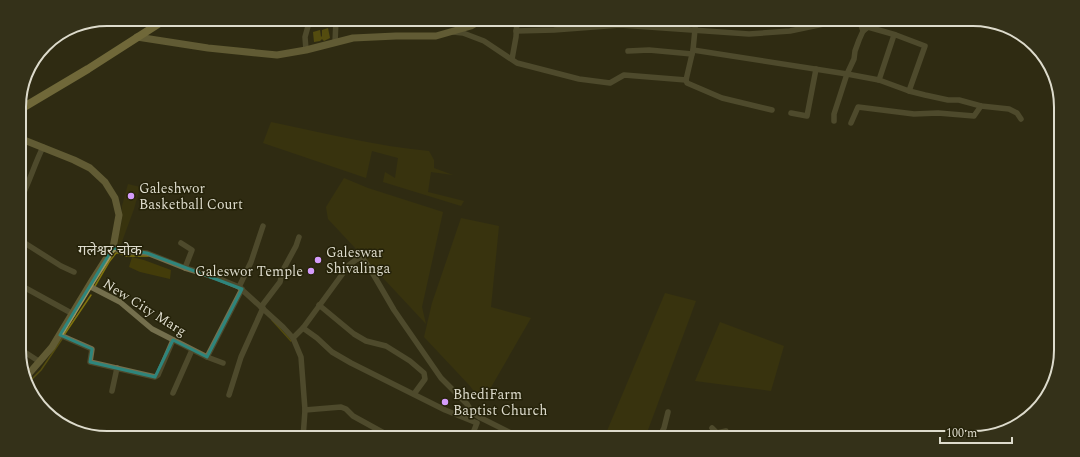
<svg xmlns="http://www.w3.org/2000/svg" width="1080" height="457" viewBox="0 0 1080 457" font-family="Spectral,'Noto Sans Devanagari',serif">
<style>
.green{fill:#433c0a}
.water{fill:#81740c}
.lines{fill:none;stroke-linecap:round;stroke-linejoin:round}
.stream{stroke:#81740c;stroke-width:1.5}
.street{stroke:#746f4d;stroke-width:5.5}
.secondary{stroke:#9e955d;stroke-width:7}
.primary{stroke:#beb269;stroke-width:8}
.marked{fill:none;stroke:#2e857c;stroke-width:3;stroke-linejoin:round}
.poi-dot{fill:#d59cfb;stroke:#252209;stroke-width:1.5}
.labels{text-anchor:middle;stroke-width:3;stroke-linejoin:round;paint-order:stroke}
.poi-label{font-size:14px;fill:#dddbcc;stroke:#252209;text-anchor:start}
.street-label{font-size:14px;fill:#dddbcc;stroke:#252209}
.neighbourhood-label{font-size:15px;fill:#dddbcc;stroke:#252209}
.rim{fill:none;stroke:#dddbcc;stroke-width:2}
</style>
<rect width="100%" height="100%" fill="#2f2c13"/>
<g class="green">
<path d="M271,122C324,133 376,146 429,151L434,160V168L453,175L431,172L428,192L464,201L461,206L383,182L385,172L395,178L398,158L372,151L366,178L263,143Z"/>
<polygon points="344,178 368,188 443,212 422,307 426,324 328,219 326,207"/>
<polygon points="128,184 140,187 134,209 120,247 117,242 122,220 122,206"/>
<polygon points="461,218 499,226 491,307 531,318 486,396 478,397 470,386 424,337 432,303"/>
<polygon points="132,257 144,260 171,270 170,279 140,272 129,267"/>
<polygon points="665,293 696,301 645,438 604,438"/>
<polygon points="720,322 784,346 771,391 695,381"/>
</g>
<polygon class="water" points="328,28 330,38 324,41 322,39 320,41 314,42 313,32 320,30 321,37 322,36 322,30"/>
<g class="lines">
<g class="stream">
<polyline points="95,286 109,262 116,253 119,253 126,256 148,256"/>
<polyline points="272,320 291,341"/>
<polyline points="64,335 91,295"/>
<polyline points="28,383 41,370 62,339"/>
</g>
<g class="street">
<polyline points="471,26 471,19"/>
<polyline points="516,31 554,30 620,25 749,34 790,31 833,22 860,22 863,31"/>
<polyline points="453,32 463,33 484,41 517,63 579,79 610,83 624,75 686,80 693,50 696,19"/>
<polyline points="335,43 336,19"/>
<polyline points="306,50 305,37 310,19"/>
<polyline points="693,50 847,74 879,80 909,91 925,95 948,100 959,100 981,106 1009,109 1017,113 1021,119"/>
<polyline points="628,51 649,50 692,54"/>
<polyline points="512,59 516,37 517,19"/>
<polyline points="686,80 687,83 722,98 772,110"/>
<polyline points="879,80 894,35"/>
<polyline points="791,113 807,116 816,69"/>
<polyline points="834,121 834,114 847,74 854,59 855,51 859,40 863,31 868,27 896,35 925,46 909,91"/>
<polyline points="851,123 858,107 914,114 938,113 974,116 981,106"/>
<path d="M19,202C29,184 34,165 43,147"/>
<polyline points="20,240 61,266 74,272"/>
<polyline points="181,243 192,250 185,268"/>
<polyline points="113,248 121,251 147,253 185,268 215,277 239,287 283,327 293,338 301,357 305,410 303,438"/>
<polyline points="20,285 73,314"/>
<polyline points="89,286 120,302 152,329 207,357 242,289"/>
<polyline points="239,287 251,262 263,226"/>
<polyline points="319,305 354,334 366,341 386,346 410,361 424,373 425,379 414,394"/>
<polyline points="261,307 280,282 283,270 296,246 299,237"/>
<polyline points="303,328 317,338 332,352 351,363 445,410 477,423 471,438"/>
<polyline points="60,335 92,349 90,362 155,377 158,375 173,340"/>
<polyline points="293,338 303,328 349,265 357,259 363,259 369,267 394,310 441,378 467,404 472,412 479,417 521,438"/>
<polyline points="20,349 40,362"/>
<polyline points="207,357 223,363"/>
<polyline points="112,391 117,368"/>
<polyline points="173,393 192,350"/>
<polyline points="229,395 241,357 263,308"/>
<polyline points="305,410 341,407 346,409 353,416 393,438"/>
<polyline points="712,428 717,433 726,431"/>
<polyline points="125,438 126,437 196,436 221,438"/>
<polyline points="659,438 664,428 668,412"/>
</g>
<g class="secondary">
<polyline points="137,37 208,48 277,55 306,50 353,38 396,36 436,36 471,26 483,19"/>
<polyline points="19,138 74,160 90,168 105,182 115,198 119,215 113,248 92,281 52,347 26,377"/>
</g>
<polyline class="primary" points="19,110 88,69 166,19"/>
</g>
<path d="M0 0H1080V457H0ZM113,248L147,253L242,289L207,357L173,340L155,377L90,362L92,349L60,335Z" fill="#2f2c13" fill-opacity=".55" fill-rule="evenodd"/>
<path class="marked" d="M113,248L147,253L242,289L207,357L173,340L155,377L90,362L92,349L60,335Z"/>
<g class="poi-dot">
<circle cx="131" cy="196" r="4"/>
<circle cx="318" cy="260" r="4"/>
<circle cx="311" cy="271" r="4"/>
<circle cx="445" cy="402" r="4"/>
</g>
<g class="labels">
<g class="poi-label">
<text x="139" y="193">Galeshwor<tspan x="139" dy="16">Basketball Court</tspan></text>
<text x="326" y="257">Galeswar<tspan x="326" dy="16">Shivalinga</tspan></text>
<text x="303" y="276" text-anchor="end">Galeswor Temple</text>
<text x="453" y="399">BhediFarm<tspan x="453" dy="16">Baptist Church</tspan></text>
</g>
<g class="street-label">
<text transform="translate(145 307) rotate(32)" y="5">New City Marg</text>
</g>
<g class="neighbourhood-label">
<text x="110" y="255">गलेश्वर चोक</text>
</g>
</g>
<path d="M0 0H1080V457H0ZM107 26H973A81 81 0 0 1 1054 107V350A81 81 0 0 1 973 431H107A81 81 0 0 1 26 350V107A81 81 0 0 1 107 26Z" fill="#343119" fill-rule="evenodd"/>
<path class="rim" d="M107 26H973A81 81 0 0 1 1054 107V350A81 81 0 0 1 973 431H107A81 81 0 0 1 26 350V107A81 81 0 0 1 107 26Z"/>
<path d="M940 437v6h72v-6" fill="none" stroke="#dddbcc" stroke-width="2"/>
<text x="946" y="437" font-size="12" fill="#dddbcc" stroke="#252209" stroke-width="3" paint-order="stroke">100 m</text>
</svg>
